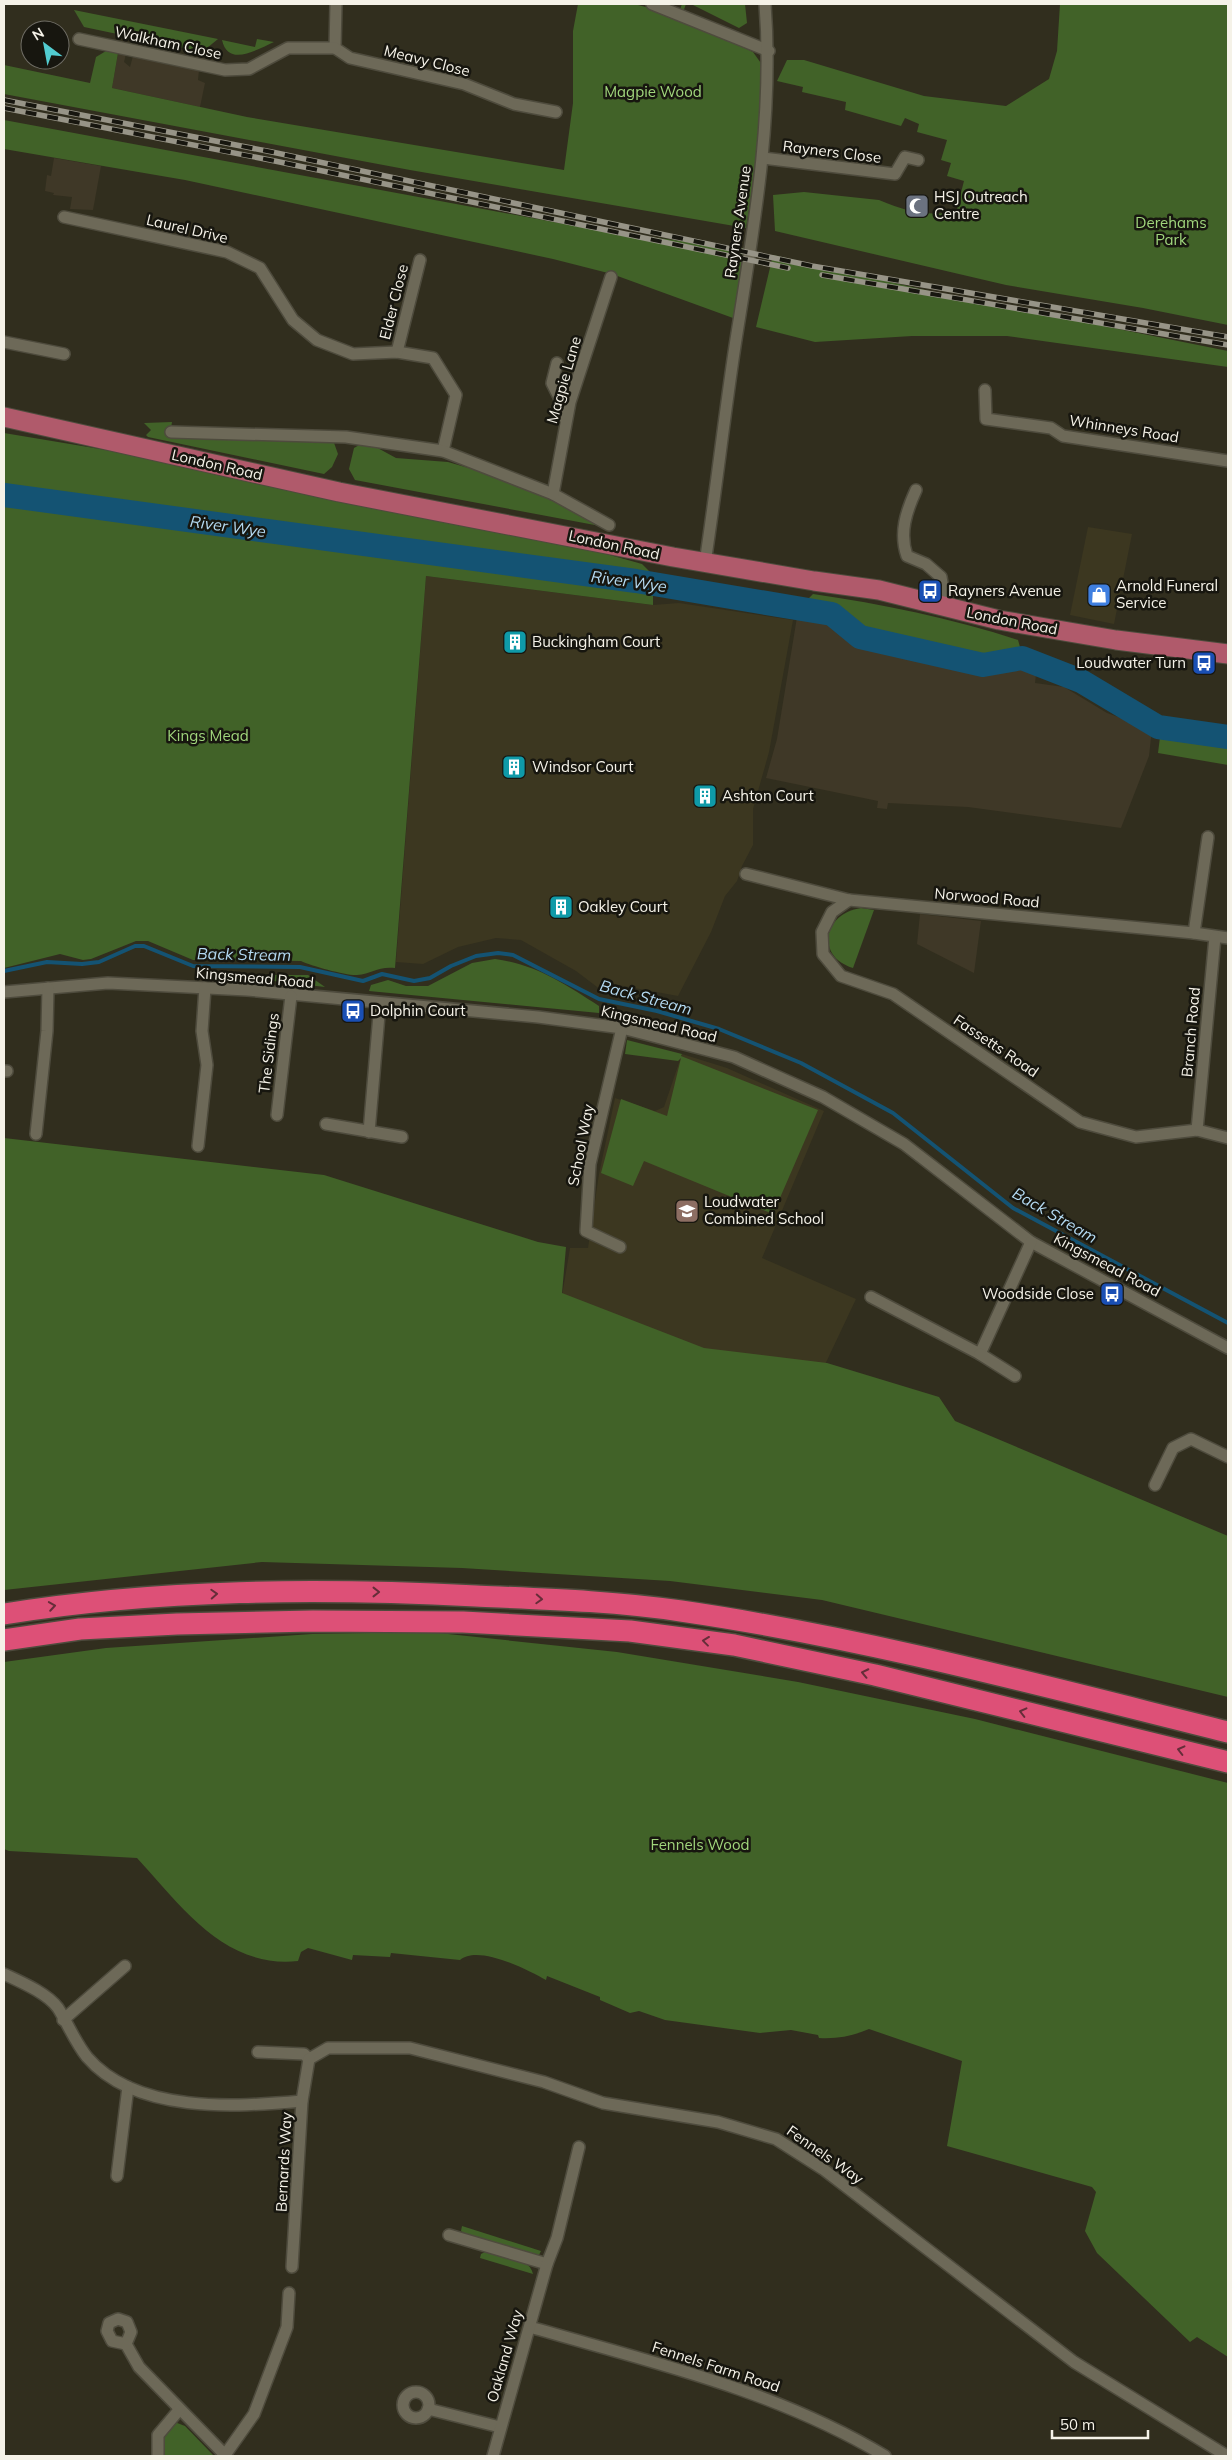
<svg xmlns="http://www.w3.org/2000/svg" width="1232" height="2460" viewBox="0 0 1232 2460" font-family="Mulish,sans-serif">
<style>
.built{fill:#3c3720}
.industrial{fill:#3f3827}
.green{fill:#416228}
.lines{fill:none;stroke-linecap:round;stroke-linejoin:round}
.stream{stroke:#145373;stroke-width:4}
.river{stroke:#145373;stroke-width:24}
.minor-casing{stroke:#4e4b3d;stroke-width:14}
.primary-casing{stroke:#4e4b3d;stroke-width:21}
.motorway-casing{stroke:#4e4b3d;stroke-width:24}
.minor{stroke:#6d6958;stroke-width:11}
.primary{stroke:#b05a6b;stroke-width:19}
.motorway{stroke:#dd5077;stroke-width:21}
.rail-casing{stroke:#979487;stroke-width:5.5}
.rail{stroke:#17160f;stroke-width:4;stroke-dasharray:11;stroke-linecap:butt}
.oneway{stroke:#662d39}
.labels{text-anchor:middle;stroke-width:5;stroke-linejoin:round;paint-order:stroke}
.street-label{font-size:15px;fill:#f5f2e8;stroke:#17160f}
.park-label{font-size:15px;fill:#a0d67c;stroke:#17160f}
.poi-label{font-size:15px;fill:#f5f2e8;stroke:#17160f;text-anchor:start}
.water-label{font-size:16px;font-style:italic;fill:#b4daf2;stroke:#17160f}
</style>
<rect width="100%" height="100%" fill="#312e1e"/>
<g class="built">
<polygon points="1088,527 1132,534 1114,624 1070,615"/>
<polygon points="426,576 653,605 679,603 793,620 769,752 753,809 753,845 742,866 737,881 725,896 711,932 678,996 613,984 601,990 576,971 521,940 496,938 458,947 423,964 396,962"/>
<polygon points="682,1054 727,1068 824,1111 762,1258 856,1299 803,1411 560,1308 570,1248 588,1248 599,1174 615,1098 655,1111 664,1107"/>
</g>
<g class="industrial">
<polygon points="118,53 126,54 124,62 130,67 133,56 199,70 198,80 205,83 200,107 112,88"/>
<polygon points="54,158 101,166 93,210 70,209 72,197 53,195 54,193 45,191 47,175 51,176"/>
<polygon points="798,611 830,618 847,634 879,644 976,664 1005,661 1023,654 1038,658 1035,683 1064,687 1107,713 1152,729 1149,756 1121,828 968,807 888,803 887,809 877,808 878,801 766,778 777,739"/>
<polygon points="920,914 981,921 974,973 917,944"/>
</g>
<g class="green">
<polygon points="578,4 634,4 678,15 682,4 686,4 681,18 753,52 763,66 755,173 746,228 410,170 4,94 4,65 90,83 96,57 106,51 118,53 112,88 247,117 564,170 573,103 573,31"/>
<polygon points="691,4 745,4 747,23 739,28"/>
<path d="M1060,4H1228V325L1143,308L1006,285L775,231L773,195L804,192L879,200C909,212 923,216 956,212L964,181L947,176L951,163L941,160L947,140L917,132L919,124L905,118L901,126L845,110L846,102L802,92L803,87L777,81L787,60H804L924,96L1006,106L1049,79L1057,51Z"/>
<polygon points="74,10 218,39 207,48 198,51 84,27"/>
<path d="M257,39L274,42C258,49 228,68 222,40L255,47Z"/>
<polygon points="4,120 607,232 749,249 733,318 612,274 553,259 185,180 4,149"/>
<polygon points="773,255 938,293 1228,351 1228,367 1007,336 912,336 815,342 756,327"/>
<polygon points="172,422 170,434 333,440 338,454 332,467 324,474 148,437 146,435 151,430 144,423"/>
<polygon points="4,433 118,452 585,548 642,564 650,572 4,488"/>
<polygon points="361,444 374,446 396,458 448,462 520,483 597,521 600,526 355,480 349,469 354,448"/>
<path d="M4,504L653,586V605L426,576L395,968C378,966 372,974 357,975C348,976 311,966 301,961L193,960L148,941H136L91,959L83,960L60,954L4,968Z"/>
<path d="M813,594C882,604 951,618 1018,640L1020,647L998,654L978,656L901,639L846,623L836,607L807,600Z"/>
<polygon points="1162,721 1228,739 1228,765 1158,753"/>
<path d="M861,908L874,910L853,968C816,957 822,914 861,908Z"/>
<path d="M495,959C537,965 563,983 599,1006V1013L369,991L371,985L388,980L406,986H428L472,963Z"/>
<polygon points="259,975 308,975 325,987 265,980"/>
<polygon points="627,1040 682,1054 681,1056 818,1110 773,1214 644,1161 633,1186 601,1173 621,1099 667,1116 681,1058 678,1061 625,1054"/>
<polygon points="4,1138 324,1175 538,1242 566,1247 562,1293 704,1348 827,1363 939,1397 955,1421 1228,1536 1228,1697 822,1600 670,1581 462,1568 262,1562 4,1590"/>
<path d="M429,1632L617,1652L798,1682L975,1719L1228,1783V2357L1197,2337L1190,2342L1097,2253L1085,2231L1096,2192L1092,2187L947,2146L962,2061L869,2029C852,2036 838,2039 819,2038L818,2035L791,2030L760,2033L665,2020L639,2011L630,2013L600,2000V1997L547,1976L546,1980C528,1970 478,1944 460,1960L391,1953L390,1957L353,1955L352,1960L308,1948L301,1952L298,1961C225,1969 181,1906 137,1858L9,1851L4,1849V1662L106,1648L312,1634Z"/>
<polygon points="462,2226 541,2251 538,2257 472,2238 461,2231"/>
<path d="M485,2252C499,2255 530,2257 533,2274L480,2258L481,2254Z"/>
<polygon points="172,2421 185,2426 214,2456 161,2456 161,2430"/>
</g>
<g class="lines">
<polyline class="stream" points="4,971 47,962 82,964 99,962 135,946 144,946 193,966 300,967 363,981 382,974 414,981 430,978 451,966 476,956 498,953 513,955 599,999 657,1011 719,1029 801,1063 893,1113 1013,1208 1228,1323"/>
<polyline class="river" points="4,495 636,581 832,614 860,637 983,665 1022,658 1081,681 1158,727 1228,737"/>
<g class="minor-casing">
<g id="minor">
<polyline points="336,4 335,48 350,58 464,84 514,104 556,112"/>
<polyline points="652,4 769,51"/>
<polyline points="79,39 225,70 249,69 288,48 335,48"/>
<polyline points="763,158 895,174 905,157 918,160"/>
<polyline points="64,217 227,252 260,268 293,320 317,340 353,354 397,352 433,358 456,395 443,451"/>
<polyline points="4,342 64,354"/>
<polyline points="397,352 420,260"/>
<polyline points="557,363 552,383 563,405 561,416"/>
<polyline points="985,390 986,419 1051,428 1063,436 1228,461"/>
<polyline points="171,432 346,437 443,451 553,494 609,525"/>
<path d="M916,490C906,512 899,533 907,556L926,564L941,577L946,607"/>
<polyline points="553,494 570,402 611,277"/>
<path d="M705,563C716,491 724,418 735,346C753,232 774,119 765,4"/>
<polyline points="746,874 849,900 1194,933 1228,938"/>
<polyline points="849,900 832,912 822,932 823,954 841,976 893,994 1080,1122 1136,1137 1197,1130 1228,1138"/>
<polyline points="1194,933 1208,837"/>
<polyline points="4,992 108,983 247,990 538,1017 622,1028 734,1057 823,1097 904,1144 1031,1242 1228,1348"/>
<polyline points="4,1071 7,1071"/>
<polyline points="277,1115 291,996"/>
<polyline points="326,1124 402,1137"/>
<polyline points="1197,1130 1215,937"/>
<polyline points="369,1132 380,1003"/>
<polyline points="36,1134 47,1031 48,988"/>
<polyline points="198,1146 207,1065 202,1031 205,988"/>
<polyline points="620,1247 586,1231 590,1164 622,1028"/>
<polyline points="871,1297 980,1354 1031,1242"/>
<polyline points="980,1354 1015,1376"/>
<polyline points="1155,1485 1173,1448 1191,1439 1228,1457"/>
<path d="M4,1974C21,1982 47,1993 58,2008C68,2024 75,2042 87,2057C136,2114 235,2107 302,2101"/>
<polyline points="63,2020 125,1966"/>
<polyline points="258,2052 304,2054 309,2059"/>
<polyline points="309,2059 328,2048 410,2048 544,2082 603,2103 718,2122 776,2139 823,2169 1074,2362 1227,2456"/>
<polyline points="117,2176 128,2087"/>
<polyline points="449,2235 547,2264"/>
<polyline points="292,2267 302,2101 309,2059"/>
<path d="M530,2327C651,2362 775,2390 885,2456"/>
<polyline points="126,2344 131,2332 127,2322 118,2319 109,2323 107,2331 112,2341 126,2344 139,2367 226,2456"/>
<circle cx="416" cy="2405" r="13"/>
<polyline points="428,2409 500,2427"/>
<polyline points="225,2455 254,2414 287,2327 289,2293"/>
<polyline points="158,2456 158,2435 179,2410"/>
<polyline points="493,2456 547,2264 557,2238 579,2147"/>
</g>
</g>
<g class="primary-casing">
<polyline id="primary" points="4,417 339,492 673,557 814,581 879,590 999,620 1116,640 1228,654"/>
</g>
<g class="motorway-casing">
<g id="motorway">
<path d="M4,1614C159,1589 319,1588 476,1596C544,1599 613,1601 681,1611C866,1638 1047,1687 1228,1732"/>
<polyline points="4,1640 80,1629 177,1624 313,1621 463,1622 630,1631 734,1645 875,1675 1228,1762"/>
</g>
</g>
<use href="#minor" class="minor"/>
<use href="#primary" class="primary"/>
<use href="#motorway" class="motorway"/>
<g class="rail-casing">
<g id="rail">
<polyline points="4,100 272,152 812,266 1228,337"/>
<polyline points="4,108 270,160 788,268"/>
<polyline points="822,275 1228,345"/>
</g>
</g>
<use href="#rail" class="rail"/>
</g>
<defs><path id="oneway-chevron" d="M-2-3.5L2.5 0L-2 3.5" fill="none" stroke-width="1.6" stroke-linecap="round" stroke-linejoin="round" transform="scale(1.25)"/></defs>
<g class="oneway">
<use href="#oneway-chevron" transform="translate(376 1592)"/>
<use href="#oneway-chevron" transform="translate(214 1594) rotate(-3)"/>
<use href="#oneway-chevron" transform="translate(539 1599) rotate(3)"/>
<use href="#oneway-chevron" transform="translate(52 1606) rotate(-9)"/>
<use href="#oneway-chevron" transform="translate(706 1641) rotate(-173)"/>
<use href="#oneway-chevron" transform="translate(865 1673) rotate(-168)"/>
<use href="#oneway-chevron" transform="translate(1023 1712) rotate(-166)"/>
<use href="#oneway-chevron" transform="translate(1181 1750) rotate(-166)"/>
</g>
<defs>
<g id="mosque-square" transform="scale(1.25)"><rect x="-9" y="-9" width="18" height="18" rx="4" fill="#6b7280" stroke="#17160f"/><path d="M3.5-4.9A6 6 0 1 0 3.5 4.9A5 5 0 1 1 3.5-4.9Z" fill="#fff"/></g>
<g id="bus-square" transform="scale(1.25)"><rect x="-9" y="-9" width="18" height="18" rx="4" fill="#1a4fb4" stroke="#17160f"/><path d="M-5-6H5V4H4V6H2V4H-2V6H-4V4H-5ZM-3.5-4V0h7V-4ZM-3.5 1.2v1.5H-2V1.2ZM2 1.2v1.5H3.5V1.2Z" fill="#fff"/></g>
<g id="shop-square" transform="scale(1.25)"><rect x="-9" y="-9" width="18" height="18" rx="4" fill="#3f7fe0" stroke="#17160f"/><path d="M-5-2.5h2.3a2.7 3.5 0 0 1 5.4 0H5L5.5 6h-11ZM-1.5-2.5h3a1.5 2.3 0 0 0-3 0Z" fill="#fff"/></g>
<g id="building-square" transform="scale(1.25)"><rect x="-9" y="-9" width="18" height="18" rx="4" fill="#0f9aa8" stroke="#17160f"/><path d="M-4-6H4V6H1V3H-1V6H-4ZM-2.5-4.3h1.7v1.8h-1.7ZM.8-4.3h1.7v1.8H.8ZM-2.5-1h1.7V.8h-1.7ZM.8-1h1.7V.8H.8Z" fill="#fff"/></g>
<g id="school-square" transform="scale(1.25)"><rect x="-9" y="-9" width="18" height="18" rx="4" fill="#8d6e63" stroke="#17160f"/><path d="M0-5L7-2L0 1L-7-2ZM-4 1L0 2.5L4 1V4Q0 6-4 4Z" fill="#fff"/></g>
</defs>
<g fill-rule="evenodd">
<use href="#mosque-square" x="917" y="206"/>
<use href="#bus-square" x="930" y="591"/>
<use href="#shop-square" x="1099" y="595"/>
<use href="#building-square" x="515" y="642"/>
<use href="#bus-square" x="1204" y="663"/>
<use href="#building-square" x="514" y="767"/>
<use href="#building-square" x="705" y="796"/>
<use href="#building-square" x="561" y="907"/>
<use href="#bus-square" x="353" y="1011"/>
<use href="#school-square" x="687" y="1211"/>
<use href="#bus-square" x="1112" y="1294"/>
</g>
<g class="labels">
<g class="street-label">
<text transform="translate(168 43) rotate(12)" y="5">Walkham Close</text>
<text transform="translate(427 61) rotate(14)" y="5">Meavy Close</text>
<text transform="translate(832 152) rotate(7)" y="5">Rayners Close</text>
<text transform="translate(738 222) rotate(-82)" y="5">Rayners Avenue</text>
<text transform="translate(187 229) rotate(13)" y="5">Laurel Drive</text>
<text transform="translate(394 302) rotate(-76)" y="5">Elder Close</text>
<text transform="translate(564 380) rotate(-74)" y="5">Magpie Lane</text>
<text transform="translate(1124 429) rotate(9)" y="5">Whinneys Road</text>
<text transform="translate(217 465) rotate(13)" y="5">London Road</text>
<text transform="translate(614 545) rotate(12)" y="5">London Road</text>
<text transform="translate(1012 621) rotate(11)" y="5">London Road</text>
<text transform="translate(987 898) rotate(5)" y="5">Norwood Road</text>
<text transform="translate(255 978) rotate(5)" y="5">Kingsmead Road</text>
<text transform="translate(659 1024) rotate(13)" y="5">Kingsmead Road</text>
<text transform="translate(1191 1032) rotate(-85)" y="5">Branch Road</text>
<text transform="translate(996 1046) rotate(34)" y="5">Fassetts Road</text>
<text transform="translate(269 1053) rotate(-83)" y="5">The Sidings</text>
<text transform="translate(581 1145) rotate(-79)" y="5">School Way</text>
<text transform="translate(1107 1265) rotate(28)" y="5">Kingsmead Road</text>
<text transform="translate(825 2155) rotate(35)" y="5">Fennels Way</text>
<text transform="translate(284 2162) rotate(-87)" y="5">Bernards Way</text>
<text transform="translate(505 2356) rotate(-74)" y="5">Oakland Way</text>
<text transform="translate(716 2367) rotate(18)" y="5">Fennels Farm Road</text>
</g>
<g class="park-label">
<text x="653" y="97">Magpie Wood</text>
<text x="1171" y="228">Derehams<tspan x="1171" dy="17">Park</tspan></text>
<text x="208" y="741">Kings Mead</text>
<text x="700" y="1850">Fennels Wood</text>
</g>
<g class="poi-label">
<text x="934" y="202">HSJ Outreach<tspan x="934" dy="17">Centre</tspan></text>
<text x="1116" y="591">Arnold Funeral<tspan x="1116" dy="17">Service</tspan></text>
<text x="948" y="596">Rayners Avenue</text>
<text x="532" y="647">Buckingham Court</text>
<text x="1186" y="668" text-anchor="end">Loudwater Turn</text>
<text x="532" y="772">Windsor Court</text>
<text x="722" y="801">Ashton Court</text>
<text x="578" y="912">Oakley Court</text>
<text x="370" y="1016">Dolphin Court</text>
<text x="704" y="1207">Loudwater<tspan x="704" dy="17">Combined School</tspan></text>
<text x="1094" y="1299" text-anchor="end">Woodside Close</text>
</g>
<g class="water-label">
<text transform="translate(228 526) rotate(8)" y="6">River Wye</text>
<text transform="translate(629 581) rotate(8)" y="6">River Wye</text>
<text transform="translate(244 954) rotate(1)" y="6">Back Stream</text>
<text transform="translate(646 997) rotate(15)" y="6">Back Stream</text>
<text transform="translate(1055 1215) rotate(30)" y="6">Back Stream</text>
</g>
</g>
<rect width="1232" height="2460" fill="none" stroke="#f5f2e8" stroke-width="10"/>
<g transform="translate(45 45) rotate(328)"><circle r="24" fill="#17160f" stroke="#706e66"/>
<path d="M0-4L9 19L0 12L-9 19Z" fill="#52ccd0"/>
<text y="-8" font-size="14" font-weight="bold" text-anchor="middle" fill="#f5f2e8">N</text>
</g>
<path d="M1052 2430v8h96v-8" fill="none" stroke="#f5f2e8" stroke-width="2.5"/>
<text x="1060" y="2430" font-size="15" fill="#f5f2e8" stroke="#17160f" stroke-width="4" paint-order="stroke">50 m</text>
</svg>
